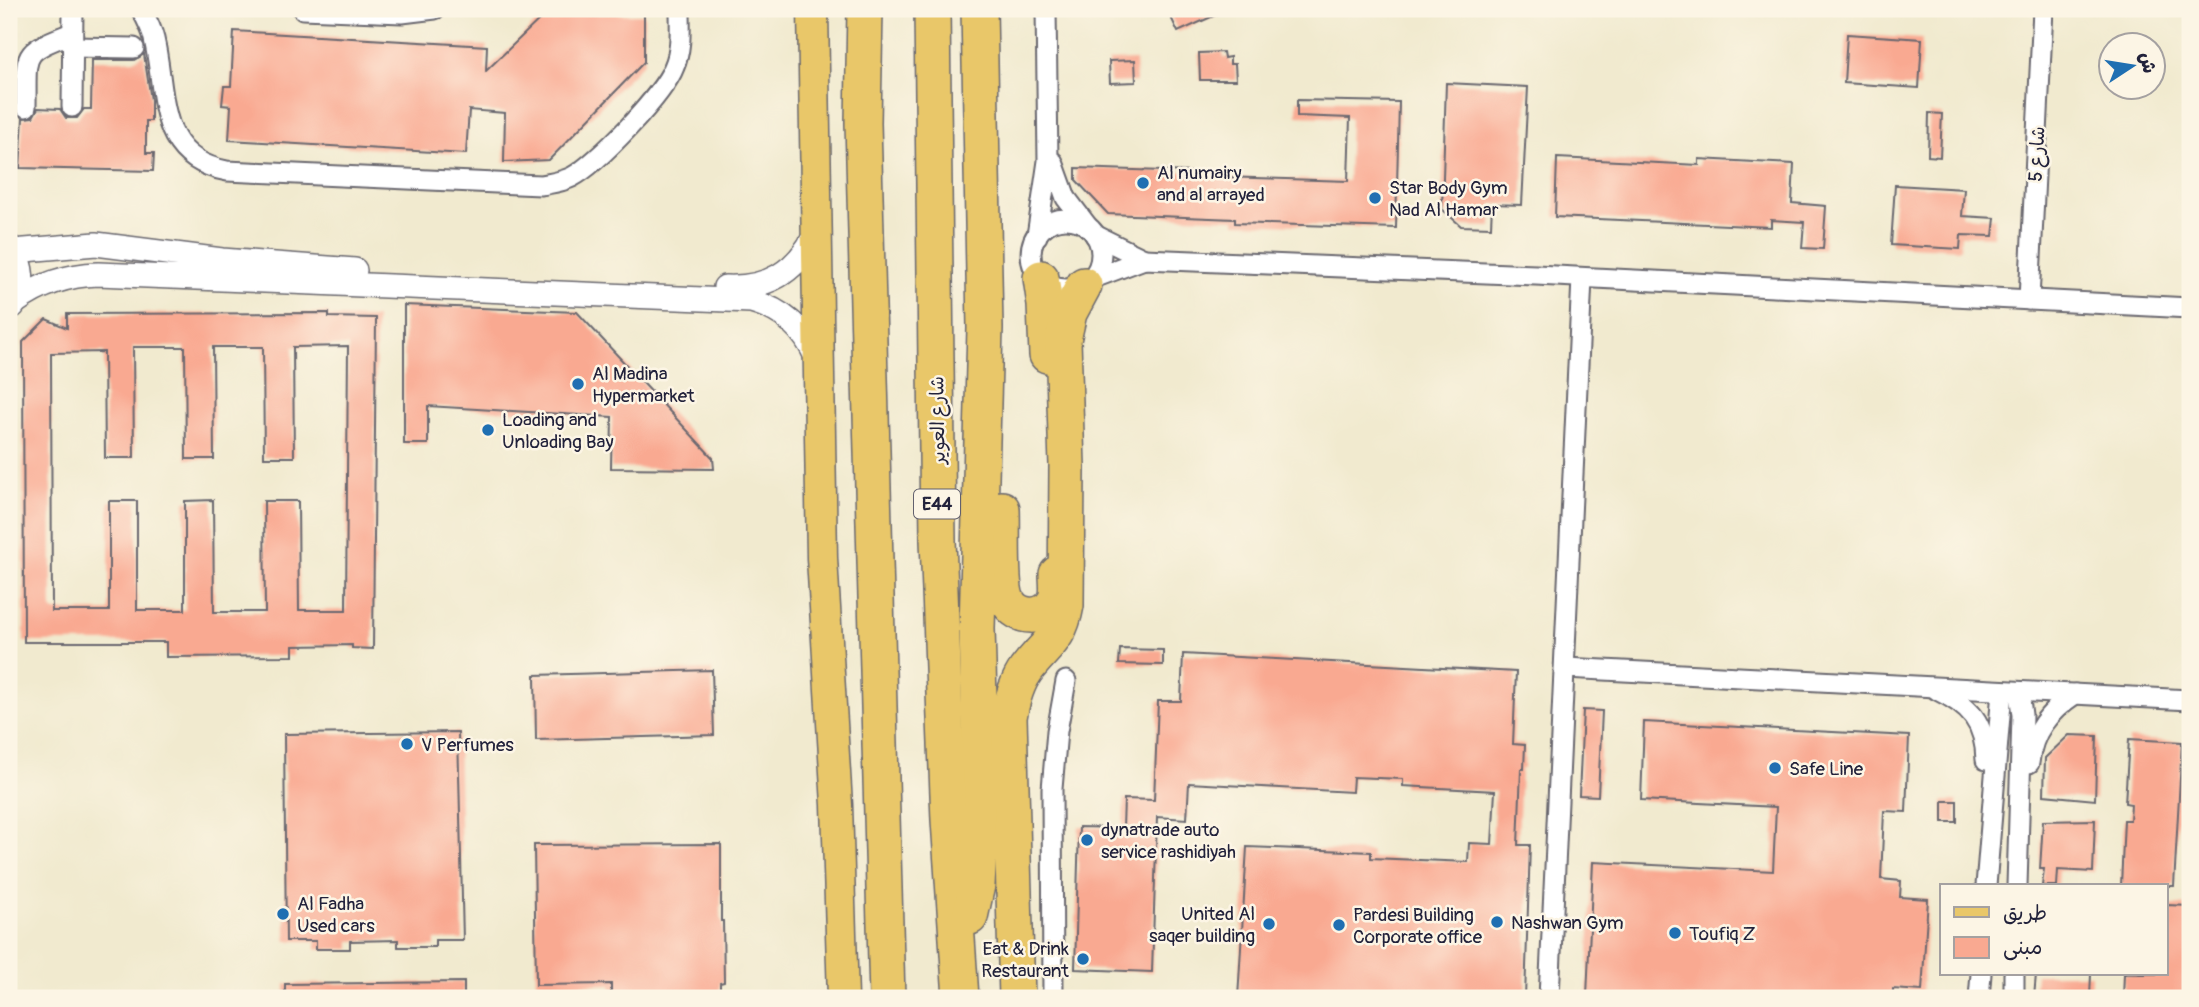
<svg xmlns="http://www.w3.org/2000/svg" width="2199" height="1007" viewBox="0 0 2199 1007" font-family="Pangolin,'Playpen Sans Arabic',sans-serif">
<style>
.building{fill:#f9a991;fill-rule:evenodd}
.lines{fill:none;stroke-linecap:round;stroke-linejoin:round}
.minor-casing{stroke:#6a686f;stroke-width:23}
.tertiary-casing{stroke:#6a686f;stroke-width:26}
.primary-casing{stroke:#6a686f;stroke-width:33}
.motorway-casing{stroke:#6a686f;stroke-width:38}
.minor{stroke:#fff;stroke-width:19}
.tertiary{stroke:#fff;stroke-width:23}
.primary{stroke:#e9c769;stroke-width:30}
.motorway{stroke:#e9c769;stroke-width:35}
.poi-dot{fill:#1f6fb2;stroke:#fcf5e5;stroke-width:2.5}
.labels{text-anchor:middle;stroke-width:5;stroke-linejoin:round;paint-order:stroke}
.shield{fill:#fcf5e5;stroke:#63616e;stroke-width:2}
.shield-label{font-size:18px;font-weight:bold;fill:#22223b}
.street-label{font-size:19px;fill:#22223b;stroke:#fcf5e5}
.poi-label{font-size:19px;fill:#22223b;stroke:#fcf5e5;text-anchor:start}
</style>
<rect width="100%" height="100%" fill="#fcf5e5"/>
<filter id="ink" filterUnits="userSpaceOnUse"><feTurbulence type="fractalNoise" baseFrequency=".0143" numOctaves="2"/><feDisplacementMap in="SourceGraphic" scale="14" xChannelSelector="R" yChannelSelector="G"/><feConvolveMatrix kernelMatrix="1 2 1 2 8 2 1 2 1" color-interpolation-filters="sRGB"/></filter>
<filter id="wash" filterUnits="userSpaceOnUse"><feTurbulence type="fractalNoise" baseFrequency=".00686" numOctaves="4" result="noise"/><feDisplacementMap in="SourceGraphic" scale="28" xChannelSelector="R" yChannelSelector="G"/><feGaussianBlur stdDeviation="1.57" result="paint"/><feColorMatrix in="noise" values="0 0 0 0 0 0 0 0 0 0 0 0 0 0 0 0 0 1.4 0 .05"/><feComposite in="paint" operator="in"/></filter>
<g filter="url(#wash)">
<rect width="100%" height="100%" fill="#f1eacf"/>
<g id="blocks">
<g class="building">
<polygon points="1167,9 1229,9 1178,32"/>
<polygon points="545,14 644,14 644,62 549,160 504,162 505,113 469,110 466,154 229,140 231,106 222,105 224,86 231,86 234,31 487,46 486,71"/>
<polygon points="1847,34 1922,39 1919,88 1844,83"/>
<polygon points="1223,52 1224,58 1230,57 1230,64 1235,64 1236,80 1200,80 1199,53"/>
<polygon points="144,54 151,100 151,121 146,121 146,153 154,153 153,171 20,168 23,118 33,117 38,108 60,109 66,118 77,118 84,109 91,109 92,60 134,60"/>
<polygon points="1135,60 1136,82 1110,83 1109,61"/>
<polygon points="1446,83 1528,87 1522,205 1492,204 1491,227 1461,226 1442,209"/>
<polygon points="1297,100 1399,102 1396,228 1235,223 1235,219 1108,214 1076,180 1076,168 1221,173 1221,177 1348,181 1350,118 1297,116"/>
<polygon points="1929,113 1942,114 1940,157 1928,156"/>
<polygon points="1557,158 1699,165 1699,159 1794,164 1792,203 1826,206 1823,249 1802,248 1804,222 1771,220 1771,227 1555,217"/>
<polygon points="1895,185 1964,189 1962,216 1995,218 1993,236 1961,235 1960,249 1891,245"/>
<polygon points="404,305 577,312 713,458 714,469 611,468 612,417 428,406 428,444 404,444"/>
<path d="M329,313V317L376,318L373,649L352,648V645L293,646V656L166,657V642H24L23,342L46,319L67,328V314ZM348,346L346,610H299L298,501H264L265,612H214L213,500L185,501V610H137V501H109V611H52L51,353L104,352L105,458H134L133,347H185L186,459H214L213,347H263L264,457H294L293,347Z"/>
<polygon points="1120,649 1163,650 1163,665 1119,664"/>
<polygon points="1183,654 1516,672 1513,744 1525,745 1524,769 1521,769 1518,845 1530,845 1525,998 1238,998 1247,847 1371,852 1371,858 1468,862 1469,843 1492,844 1495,791 1403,786 1403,779 1353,777 1352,792 1189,783 1187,819 1157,817 1152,972 1075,969 1079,827 1123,828 1124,799 1154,800 1158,701 1181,701"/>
<polygon points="712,670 714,735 536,740 535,675"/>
<polygon points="1583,710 1602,711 1598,796 1579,795"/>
<polygon points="1644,722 1909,736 1906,812 1884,811 1881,879 1901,881 1900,897 1928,899 1922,991 1893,989 1893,998 1628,998 1587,996 1593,862 1773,871 1776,807 1641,800"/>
<polygon points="458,732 463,940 435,940 435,947 398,947 398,940 350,941 350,949 316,949 316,941 286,941 284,734"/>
<polygon points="2069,735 2097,736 2095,800 2044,795 2045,758"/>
<polygon points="2129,739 2182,742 2174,886 2121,886 2124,820 2130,820 2131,804 2125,803"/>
<rect x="1943" y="801" width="14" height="21"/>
<polygon points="2095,820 2093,872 2058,870 2057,886 2042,886 2044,869 2040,869 2043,821"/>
<polygon points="721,844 721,921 723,921 724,982 720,983 720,998 611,998 611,984 536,985 534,845"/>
<polygon points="2166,905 2190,906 2190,998 2123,998 2124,974 2166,974"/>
<polygon points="2036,974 2091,974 2090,998 2034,998"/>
<polygon points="464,982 464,998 285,998 285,984"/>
</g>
</g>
</g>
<g filter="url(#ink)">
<use href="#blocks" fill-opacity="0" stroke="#6a686f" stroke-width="2"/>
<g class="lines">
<g class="minor-casing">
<g id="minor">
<path d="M141,9C146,18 152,29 154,39C167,94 155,158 227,171L541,185C551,183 562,182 572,177C597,164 664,94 674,67C682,49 680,28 680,9"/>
<polyline points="303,9 402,13 435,9"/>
<polyline points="72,47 134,48"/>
<path d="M26,107C27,53 19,53 72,33"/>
<polyline points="72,107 73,9"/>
<polyline points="1053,162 1066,198 1088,227"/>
<circle cx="1066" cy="254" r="35"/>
<polyline points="1095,235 1144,259"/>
<polyline points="1037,236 1048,161 1046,9"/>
<polyline points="1091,279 1144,259 1536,275 2190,308"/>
<polyline points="2029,300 2043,9"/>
<polyline points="1565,668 2190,700"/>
<path d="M1937,690C1970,706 1985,722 1986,760"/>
<path d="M2029,763C2032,732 2049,711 2075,694"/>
<polyline points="1986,886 2002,691"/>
<polyline points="2017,886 2022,715 2019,692"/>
<polyline points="2014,974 2014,998"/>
<polyline points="1053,998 1052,789 1057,731 1066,681"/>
<polyline points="1549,998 1582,278"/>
<polyline points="1979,998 1981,974"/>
</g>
</g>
<g class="tertiary-casing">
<g id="tertiary">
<path d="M9,246C24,263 26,287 13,306"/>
<polyline points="13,251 96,244 222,260 355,270"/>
<path d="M725,287C767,289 795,273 815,235"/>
<path d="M16,302C41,284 67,275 98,274L751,301C783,310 804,328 817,359"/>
</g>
</g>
<g class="primary-casing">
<polyline id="primary" points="813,9 822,558 837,805 843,998"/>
</g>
<g class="motorway-casing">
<g id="motorway">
<polyline points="865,9 863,123 887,998"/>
<polyline points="932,9 938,540 949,820 961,998"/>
<polyline points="1041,278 1045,305 1047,355"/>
<path d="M1002,509C1003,529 1000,585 1007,600C1017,620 1045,620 1055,601C1059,593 1057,582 1057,574"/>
<polyline points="970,917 977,885 982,803 977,629 985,328 979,9"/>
<path d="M1017,998L1009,717C1012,700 1016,684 1026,670C1045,645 1060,640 1066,605L1067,466L1063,340L1069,313L1084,285"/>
</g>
</g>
<use href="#minor" class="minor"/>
<use href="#tertiary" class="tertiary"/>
<use href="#primary" class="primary"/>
<use href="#motorway" class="motorway"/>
</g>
</g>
<g class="poi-dot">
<circle cx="1143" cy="183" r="7"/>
<circle cx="1375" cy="198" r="7"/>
<circle cx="578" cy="384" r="7"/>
<circle cx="488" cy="430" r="7"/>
<circle cx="407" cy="744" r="7"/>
<circle cx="1775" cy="768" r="7"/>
<circle cx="1087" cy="840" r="7"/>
<circle cx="283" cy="914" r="7"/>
<circle cx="1497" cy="922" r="7"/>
<circle cx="1269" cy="924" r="7"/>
<circle cx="1339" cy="925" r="7"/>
<circle cx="1675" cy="933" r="7"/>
<circle cx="1083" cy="959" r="7"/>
</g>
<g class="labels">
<rect class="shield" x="914" y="489.5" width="46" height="29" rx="5"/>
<g class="shield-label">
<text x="937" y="510">E44</text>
</g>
<g class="street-label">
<text transform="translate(2036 154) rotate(-87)" y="7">شارع 5</text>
<text transform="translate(937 420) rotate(-91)" y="7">شارع العوير</text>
</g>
<g class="poi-label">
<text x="1157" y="179">Al numairy<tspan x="1157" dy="22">and al arrayed</tspan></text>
<text x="1389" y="194">Star Body Gym<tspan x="1389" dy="22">Nad Al Hamar</tspan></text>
<text x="592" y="380">Al Madina<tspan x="592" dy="22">Hypermarket</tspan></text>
<text x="502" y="426">Loading and<tspan x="502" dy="22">Unloading Bay</tspan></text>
<text x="421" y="751">V Perfumes</text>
<text x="1789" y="775">Safe Line</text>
<text x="1101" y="836">dynatrade auto<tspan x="1101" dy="22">service rashidiyah</tspan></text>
<text x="297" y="910">Al Fadha<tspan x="297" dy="22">Used cars</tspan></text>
<text x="1255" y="920" text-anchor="end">United Al<tspan x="1255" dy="22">saqer building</tspan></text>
<text x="1353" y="921">Pardesi Building<tspan x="1353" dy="22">Corporate office</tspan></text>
<text x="1511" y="929">Nashwan Gym</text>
<text x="1689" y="940">Toufiq Z</text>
<text x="1069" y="955" text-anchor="end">Eat &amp; Drink<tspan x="1069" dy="22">Restaurant</tspan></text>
</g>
</g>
<rect width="2199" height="1007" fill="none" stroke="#fcf5e5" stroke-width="35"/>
<rect x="1940" y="884" width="228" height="91" fill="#fcf5e5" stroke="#a5a1a1" stroke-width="2"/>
<rect x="1954" y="907" width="35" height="10" fill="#e9c769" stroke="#a5a1a1" stroke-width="2"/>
<text x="2003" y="920" font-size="21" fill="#22223b">طريق</text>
<rect x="1954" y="937" width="35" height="21" fill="#f9a991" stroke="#a5a1a1" stroke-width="2"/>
<text x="2003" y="954" font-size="21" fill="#22223b">مبنى</text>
<g transform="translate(2132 66) rotate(78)"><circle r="33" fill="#fcf5e5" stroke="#a5a1a1" stroke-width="2"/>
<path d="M0-5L12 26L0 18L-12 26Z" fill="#1f6fb2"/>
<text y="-10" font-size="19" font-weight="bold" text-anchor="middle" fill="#22223b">ش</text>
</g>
</svg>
